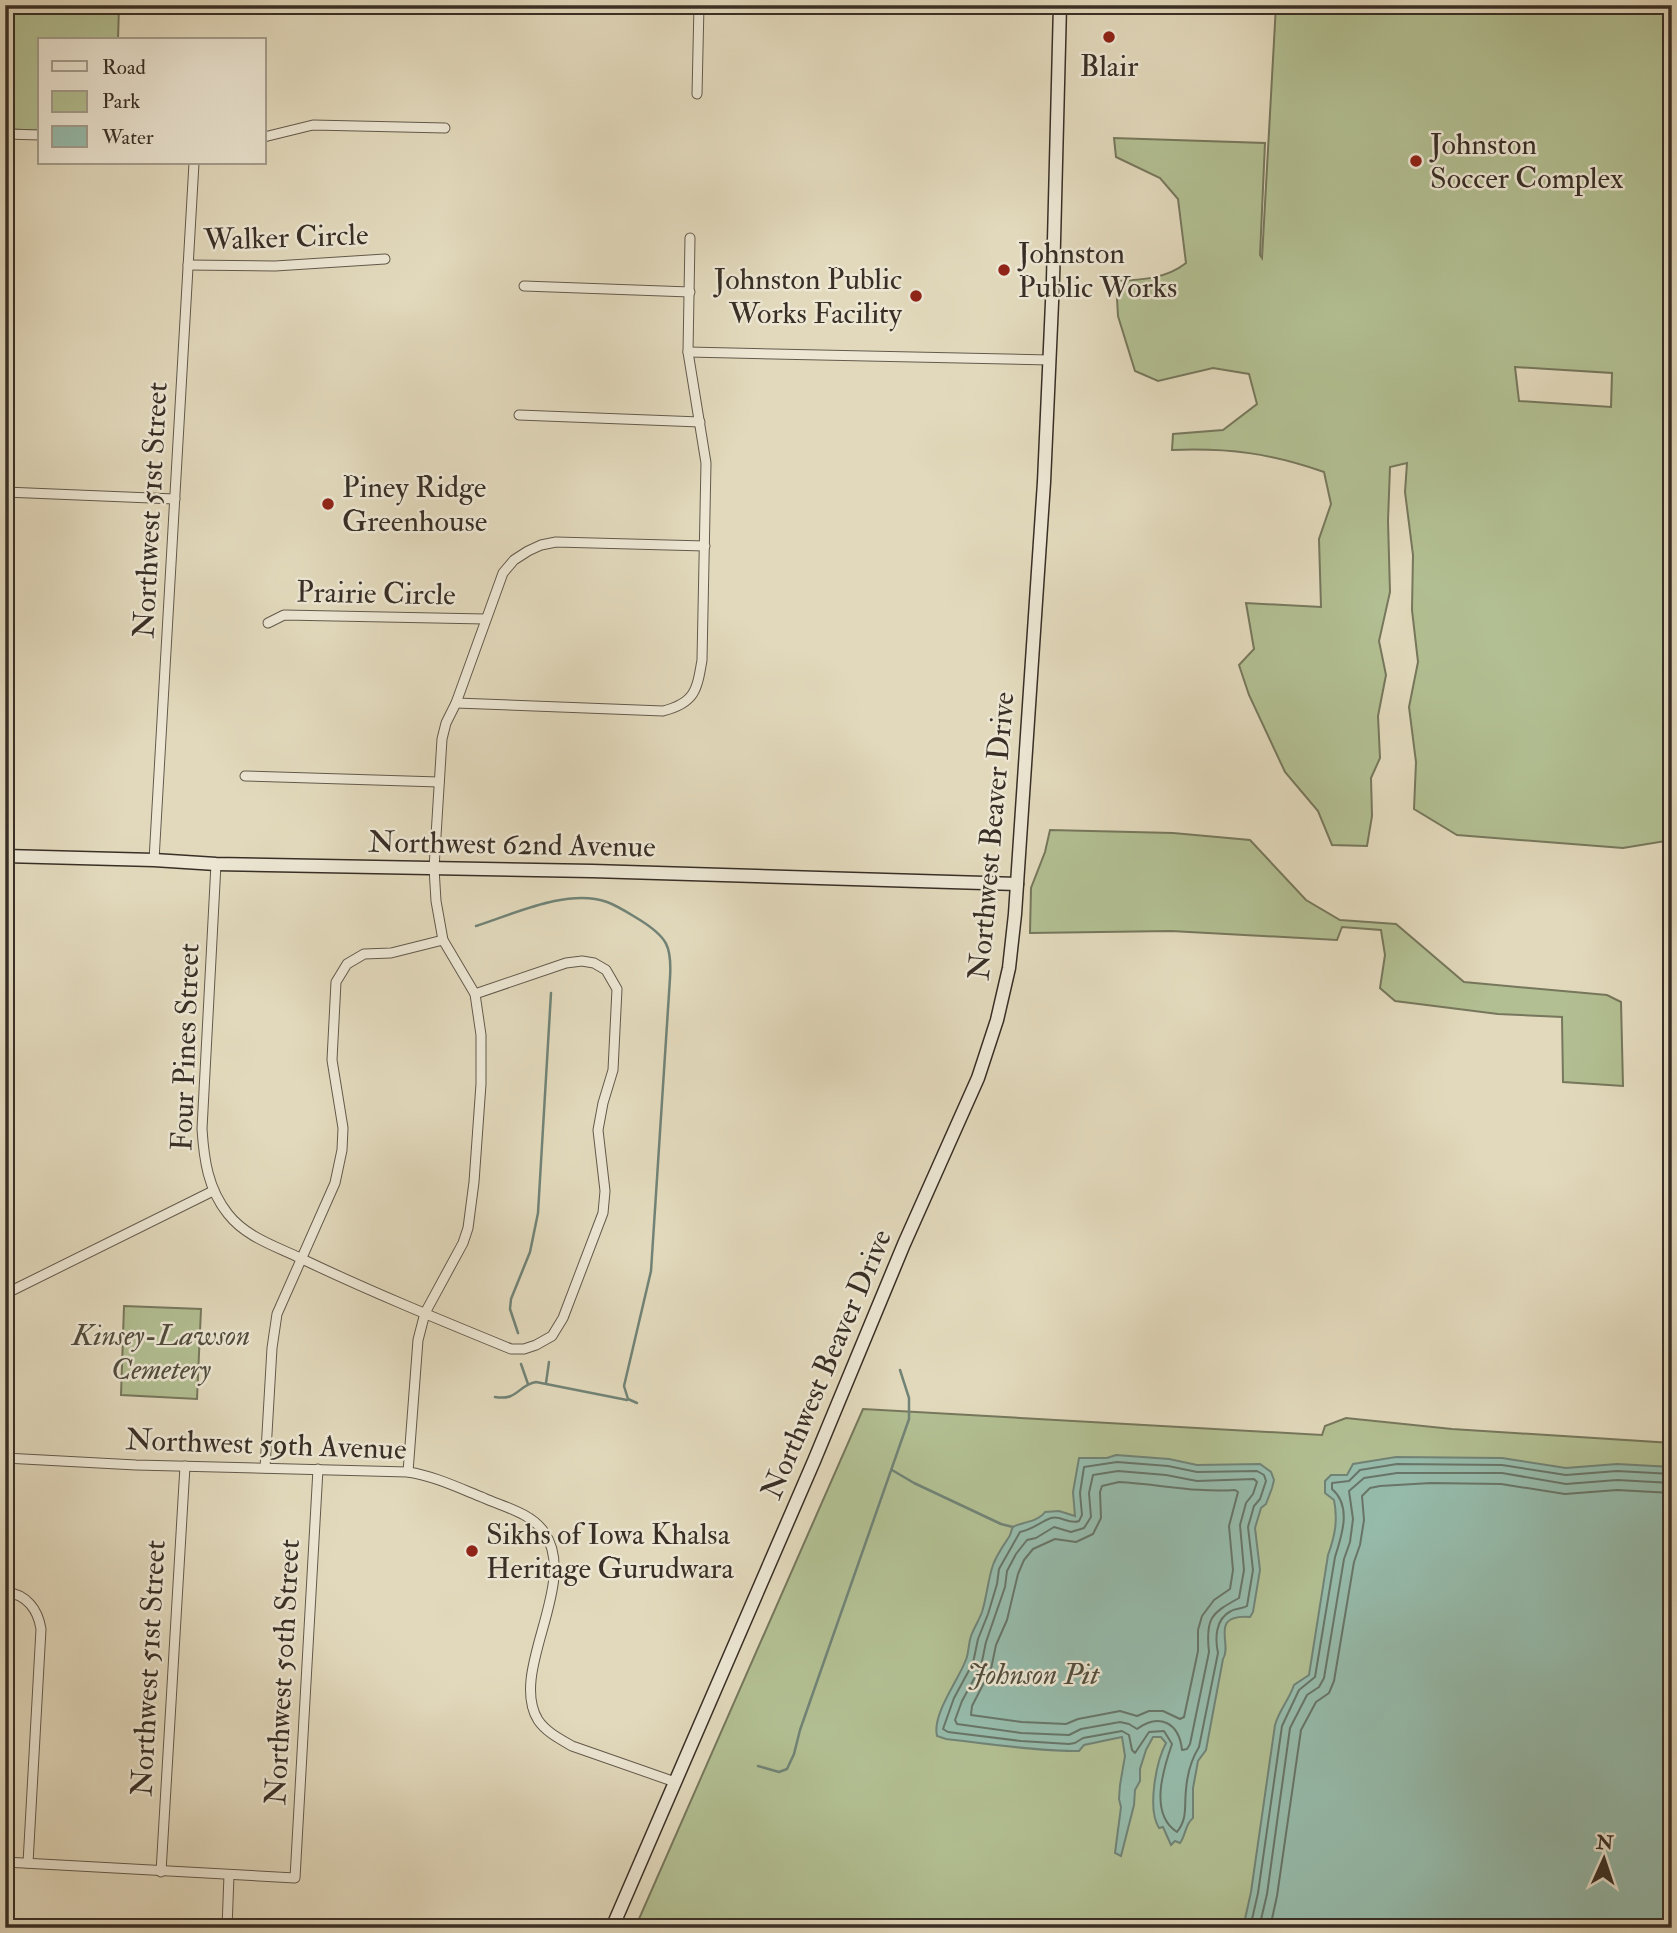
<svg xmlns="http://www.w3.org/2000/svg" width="1677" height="1933" viewBox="0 0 1677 1933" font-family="'IM FELL Double Pica',serif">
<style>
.green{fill:#b2bf92;stroke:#76775c;stroke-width:2;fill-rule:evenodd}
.water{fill:#96bbab;stroke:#718376;stroke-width:2}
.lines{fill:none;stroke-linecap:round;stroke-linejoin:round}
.shore{stroke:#687568;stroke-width:2}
.stream{stroke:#718376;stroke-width:2.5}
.street-casing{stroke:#635a4c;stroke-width:11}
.secondary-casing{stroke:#392f26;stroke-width:15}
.street{stroke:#ece6d3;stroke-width:9}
.secondary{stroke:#ece6d3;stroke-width:12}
.poi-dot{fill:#8f2418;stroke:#ece6d3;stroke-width:2.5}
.labels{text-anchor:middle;stroke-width:5;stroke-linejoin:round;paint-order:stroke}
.poi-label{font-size:30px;fill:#392f26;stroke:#ece6d3;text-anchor:start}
.street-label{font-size:30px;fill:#392f26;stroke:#ece6d3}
.park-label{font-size:30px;font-style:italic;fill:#514c3c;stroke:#ece6d3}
</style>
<rect width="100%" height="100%" fill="#e2d9bc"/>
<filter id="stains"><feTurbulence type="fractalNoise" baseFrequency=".00286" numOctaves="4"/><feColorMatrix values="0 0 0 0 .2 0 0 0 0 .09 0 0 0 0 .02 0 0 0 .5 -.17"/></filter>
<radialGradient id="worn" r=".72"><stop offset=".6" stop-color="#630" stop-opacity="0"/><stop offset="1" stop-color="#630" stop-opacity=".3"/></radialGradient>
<g class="green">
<polygon points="5,5 119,5 118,40 40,40 40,131 5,129"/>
<path d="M1276,5H1672V840L1623,848L1457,835L1414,809L1416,762L1409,707L1418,662L1412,610L1413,555L1405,492L1407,463L1390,467L1388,521L1390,592L1379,641L1386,675L1378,716L1380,758L1371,778L1372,816L1367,846L1332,845L1318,811L1285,772L1249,695L1239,665L1254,649L1246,603L1321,607L1319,539L1331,504L1324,472C1270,453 1229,448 1172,450L1173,434L1223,430L1257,404L1249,374L1213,368L1158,381L1135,371L1118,316L1116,281C1141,280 1166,279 1186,263L1178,199L1160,178L1116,157L1114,138L1265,143L1260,255L1262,258ZM1515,367L1612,373L1611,407L1519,401Z"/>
<polygon points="1050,830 1173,833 1250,840 1306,900 1340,920 1396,924 1464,982 1607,995 1621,1002 1623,1086 1563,1082 1562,1017 1498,1014 1395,1001 1380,988 1385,955 1381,930 1342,927 1337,940 1171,931 1030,933 1031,888 1045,852"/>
<polygon points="124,1306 201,1309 197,1399 121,1395"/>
<polygon points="863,1409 1322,1435 1325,1426 1346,1418 1452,1429 1672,1443 1672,1928 635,1928"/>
</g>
<g class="water">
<path d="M1116,1455L1169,1459L1197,1465L1260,1464L1271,1472L1274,1480L1272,1488L1266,1504L1261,1508L1255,1528L1260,1570L1253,1612L1250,1617C1208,1614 1233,1644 1223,1659L1206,1750L1198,1761L1193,1788V1818C1185,1824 1186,1835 1180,1843L1175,1841L1171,1845L1163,1827L1159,1828C1147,1809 1156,1762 1166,1743L1161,1737H1153L1146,1750L1140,1769V1781L1135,1790L1134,1805L1121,1856L1115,1853L1121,1807L1119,1799L1120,1785L1125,1756L1122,1737L1084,1745L1079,1751C1035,1751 991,1744 946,1739L937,1736C932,1715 957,1682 965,1662C969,1655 968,1645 971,1636C974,1628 979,1620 982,1612C987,1596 988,1579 993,1565C997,1554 1003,1546 1009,1537C1011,1534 1011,1530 1013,1527C1017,1523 1037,1523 1045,1512L1059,1511L1075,1516L1073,1492L1079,1458H1107Z"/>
<path d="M1396,1457L1502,1458L1566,1468L1617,1464L1672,1467V1928H1243L1251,1892L1275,1725C1279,1710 1289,1700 1294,1685L1309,1675L1328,1555C1335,1536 1338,1520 1334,1500L1325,1493V1481L1331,1475H1347L1353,1464Z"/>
</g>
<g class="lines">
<g class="shore">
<path d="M1117,1462L1168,1466L1197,1472L1257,1471L1264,1475L1266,1481L1260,1499L1254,1506L1248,1527L1253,1570L1247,1606C1242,1609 1236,1608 1231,1611C1215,1619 1215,1639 1218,1653L1199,1747C1191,1760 1187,1776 1186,1790C1184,1806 1188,1818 1177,1832C1149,1814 1163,1770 1172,1744L1164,1731L1149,1732L1135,1753L1132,1750L1129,1735L1122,1731L1083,1738L1075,1743L1069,1744L1021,1741L948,1732L943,1729L954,1698L973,1663L978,1639L988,1614L997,1584L999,1569L1020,1532C1034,1529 1040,1522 1051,1518C1061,1515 1069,1525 1079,1521L1082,1515L1080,1493L1084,1467Z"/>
<path d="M1118,1471L1166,1475L1197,1481L1254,1479L1257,1482L1253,1494L1246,1503L1240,1525L1244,1570L1239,1598C1212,1613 1205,1617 1209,1652L1190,1744L1187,1749L1182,1750C1179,1722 1159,1713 1137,1729L1129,1724L1120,1722L1081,1729L1069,1735L1021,1733L957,1724L955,1720L962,1701L981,1666L986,1642L1005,1587L1007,1571L1016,1554L1027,1540L1036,1538L1054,1527L1071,1532L1084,1528L1091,1517L1089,1493L1093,1475Z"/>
<path d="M1119,1482C1158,1484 1196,1493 1235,1490L1238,1492L1229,1526L1233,1570L1230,1589L1214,1600L1202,1616L1198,1630V1651L1184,1717L1180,1719L1163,1711H1149L1137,1716L1120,1711L1078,1719L1066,1724L1022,1722L971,1715L972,1706L991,1669L996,1645L1007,1620L1018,1574L1024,1560L1033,1549L1055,1539L1076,1542L1093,1534L1101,1518L1100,1492L1102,1486Z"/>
<path d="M1250,1928L1258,1893L1282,1726L1299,1690L1315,1677L1335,1557C1342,1535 1352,1506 1332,1489V1483L1349,1481L1360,1470L1397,1464L1502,1465L1566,1475L1617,1471L1672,1474"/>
<polyline points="1259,1928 1267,1894 1290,1728 1307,1695 1319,1687 1324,1678 1344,1559 1350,1542 1353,1519 1349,1491 1364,1478 1397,1473 1502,1473 1566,1484 1617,1480 1672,1483"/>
<polyline points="1270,1928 1277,1896 1301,1730 1316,1702 1329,1693 1334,1681 1354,1562 1360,1545 1364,1520 1362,1496 1370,1488 1380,1486 1431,1483 1501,1484 1565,1494 1617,1490 1672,1493"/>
</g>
<g class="stream">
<path d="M476,926C514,914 568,888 607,902C618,906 630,914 640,920C667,937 672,946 670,978L651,1271L624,1386L628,1399L637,1403"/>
<polyline points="518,1333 510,1309 511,1299 530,1252 538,1213 551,993"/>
<polyline points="521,1364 528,1384"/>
<polyline points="546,1383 549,1362"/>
<path d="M495,1397C518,1401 518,1385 536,1382L627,1400"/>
<polyline points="892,1470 914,1483 1001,1524 1013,1527"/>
<polyline points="758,1766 779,1772 787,1769 794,1754 800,1730 909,1419 909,1398 900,1370"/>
</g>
<g class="street-casing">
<g id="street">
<polyline points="841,5 879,6"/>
<polyline points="697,94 699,5"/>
<polyline points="5,134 40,135"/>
<polyline points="264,137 313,125 445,128"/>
<polyline points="5,153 6,134"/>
<polyline points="188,265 275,266 385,259"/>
<polyline points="524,286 690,292"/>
<polyline points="688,352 1050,360"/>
<polyline points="519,415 700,422"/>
<polyline points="5,492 175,499"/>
<polyline points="268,623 284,615 485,619"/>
<path d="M456,703L663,711C695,703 697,690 702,660L706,463L688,352L690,238"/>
<polyline points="245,776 439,782"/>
<polyline points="154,860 194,163"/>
<path d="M216,864L202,1129C204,1160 208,1189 228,1214C246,1237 275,1246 300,1258C369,1291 440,1320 511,1349H524L536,1345L552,1336L563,1318L603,1213L605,1191L598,1130L603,1103L613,1070L617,989L606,970L594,963L582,961L566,963L475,994"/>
<polyline points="5,1294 213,1191"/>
<path d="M5,1458L136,1465L408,1472C434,1476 459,1488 484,1498C504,1507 531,1513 544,1532C580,1583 508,1671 538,1720C546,1732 560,1739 572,1746L675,1782"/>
<polyline points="265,1468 272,1348 277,1314 335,1183 342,1150 343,1128 332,1060 336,982 347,964 364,954 391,953 443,940"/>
<polyline points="408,1472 418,1340 425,1313 463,1243 468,1228 474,1182 481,1084 481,1035 475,994 443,940 436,901 434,868 442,739 446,723 456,703 503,573 514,560 528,551 541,545 556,542 705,546"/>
<path d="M5,1592C27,1594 38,1610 41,1629L28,1863"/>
<polyline points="5,1862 295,1878 318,1469"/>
<polyline points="161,1872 185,1466"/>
<polyline points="227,1928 229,1875"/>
</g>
</g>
<g class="secondary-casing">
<g id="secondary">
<polyline points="5,856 154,860 216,864 592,871 1017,884"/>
<polyline points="612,1928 814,1461 904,1244 978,1078 997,1020 1009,968 1015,914 1044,482 1053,280 1060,5"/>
</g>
</g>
<use href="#street" class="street"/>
<use href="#secondary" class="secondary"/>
</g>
<g class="poi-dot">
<circle cx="1109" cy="37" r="7"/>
<circle cx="1416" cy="161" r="7"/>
<circle cx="1004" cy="270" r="7"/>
<circle cx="916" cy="296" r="7"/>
<circle cx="328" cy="504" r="7"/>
<circle cx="472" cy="1551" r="7"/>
</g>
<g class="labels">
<g class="poi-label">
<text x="1109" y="76" text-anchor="middle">Blair</text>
<text x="1430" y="154">Johnston<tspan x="1430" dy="34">Soccer Complex</tspan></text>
<text x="1018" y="263">Johnston<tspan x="1018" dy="34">Public Works</tspan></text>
<text x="902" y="289" text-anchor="end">Johnston Public<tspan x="902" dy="34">Works Facility</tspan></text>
<text x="342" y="497">Piney Ridge<tspan x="342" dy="34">Greenhouse</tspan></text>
<text x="486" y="1544">Sikhs of Iowa Khalsa<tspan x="486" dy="34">Heritage Gurudwara</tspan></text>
</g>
<g class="street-label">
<text transform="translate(286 237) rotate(-2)" y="10">Walker Circle</text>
<text transform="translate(150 510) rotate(-87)" y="10">Northwest 51st Street</text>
<text transform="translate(376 593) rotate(1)" y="10">Prairie Circle</text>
<text transform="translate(991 836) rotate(-85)" y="10">Northwest Beaver Drive</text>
<text transform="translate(512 844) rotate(1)" y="10">Northwest 62nd Avenue</text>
<text transform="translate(185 1047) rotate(-88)" y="10">Four Pines Street</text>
<text transform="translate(826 1364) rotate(-67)" y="10">Northwest Beaver Drive</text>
<text transform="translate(266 1444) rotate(2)" y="10">Northwest 59th Avenue</text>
<text transform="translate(148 1668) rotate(-87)" y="10">Northwest 51st Street</text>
<text transform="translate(282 1672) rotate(-87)" y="10">Northwest 50th Street</text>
</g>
<g class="park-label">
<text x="161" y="1345">Kinsey-Lawson<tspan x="161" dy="34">Cemetery</tspan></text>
<text x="1033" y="1684">Johnson Pit</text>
</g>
</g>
<rect width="1677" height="1933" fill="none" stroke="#e2d9bc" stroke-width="28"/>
<rect x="7" y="7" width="1663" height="1919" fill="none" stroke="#392f26" stroke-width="3.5"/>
<rect x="14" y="14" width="1649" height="1905" fill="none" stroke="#392f26" stroke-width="2"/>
<rect x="38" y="38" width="228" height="126" fill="#ece6d3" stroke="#a49d8e" stroke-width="2"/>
<rect x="52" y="61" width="35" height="10" fill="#ece6d3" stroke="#a49d8e" stroke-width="2"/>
<text x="102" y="74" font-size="21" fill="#392f26">Road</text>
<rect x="52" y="91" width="35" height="21" fill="#b2bf92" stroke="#a49d8e" stroke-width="2"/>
<text x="102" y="108" font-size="21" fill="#392f26">Park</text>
<rect x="52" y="126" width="35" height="21" fill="#96bbab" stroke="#a49d8e" stroke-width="2"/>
<text x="102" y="144" font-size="21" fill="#392f26">Water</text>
<g transform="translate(1604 1859) rotate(3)" stroke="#ece6d3" stroke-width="5" paint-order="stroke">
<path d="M0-5L12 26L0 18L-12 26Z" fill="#392f26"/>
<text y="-10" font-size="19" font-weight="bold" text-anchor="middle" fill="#392f26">N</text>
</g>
<rect width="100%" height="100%" filter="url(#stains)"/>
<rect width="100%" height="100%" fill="url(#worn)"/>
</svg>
